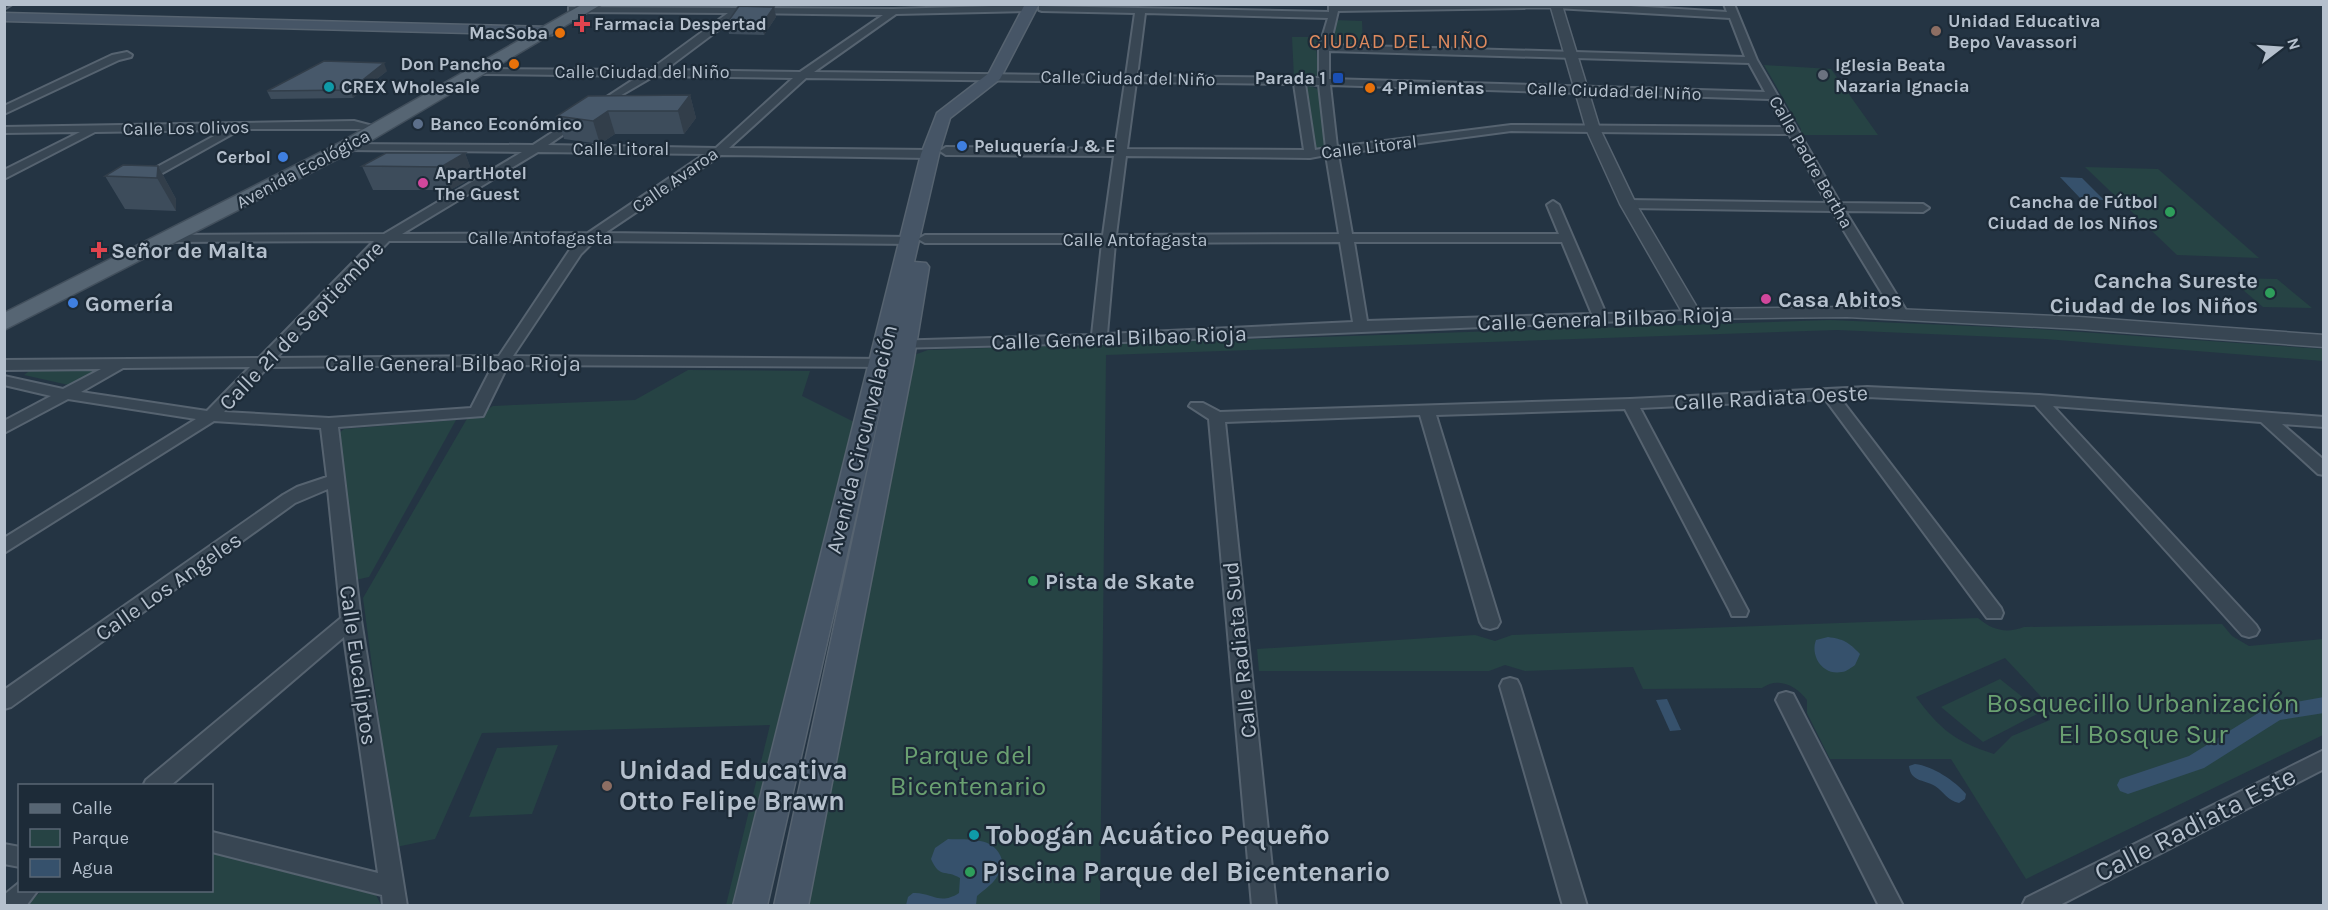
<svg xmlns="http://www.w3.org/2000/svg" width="2328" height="910" viewBox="0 0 2328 910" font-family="Karla,sans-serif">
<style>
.green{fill:#264344;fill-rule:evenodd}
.water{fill:#36516c}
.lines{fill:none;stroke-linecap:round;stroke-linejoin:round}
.canal{fill:#36516c;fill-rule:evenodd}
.minor-casing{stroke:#566370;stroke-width:4}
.tertiary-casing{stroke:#566370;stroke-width:3}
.secondary-casing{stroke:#566370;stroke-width:3}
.primary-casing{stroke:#424f5c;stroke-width:3}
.minor{fill:#384653;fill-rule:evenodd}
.tertiary{fill:#384653;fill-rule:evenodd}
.secondary{fill:#465566;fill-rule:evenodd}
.primary{fill:#566573;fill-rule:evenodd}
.wall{fill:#3d4c5b}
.shaded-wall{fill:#323e4a}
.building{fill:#47586a;stroke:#323e4a;stroke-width:1.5}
.health-dot{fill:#e0444e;stroke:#1d2b38;stroke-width:2}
.education-dot{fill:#8d6e63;stroke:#1d2b38;stroke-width:2}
.food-dot{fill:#e8710a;stroke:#1d2b38;stroke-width:2}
.worship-dot{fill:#6b7280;stroke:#1d2b38;stroke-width:2}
.transit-dot{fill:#1a4fb4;stroke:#1d2b38;stroke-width:2}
.culture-dot{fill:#0f9aa8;stroke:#1d2b38;stroke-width:2}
.service-dot{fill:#5c6f8a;stroke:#1d2b38;stroke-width:2}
.shop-dot{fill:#3f7fe0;stroke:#1d2b38;stroke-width:2}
.hotel-dot{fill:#d1479c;stroke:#1d2b38;stroke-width:2}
.leisure-dot{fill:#2e9e5b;stroke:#1d2b38;stroke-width:2}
.labels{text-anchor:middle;stroke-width:4.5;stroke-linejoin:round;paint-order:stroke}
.far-poi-label{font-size:18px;font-weight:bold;fill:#b5c0cd;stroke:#1d2b38;text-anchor:start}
.far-street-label{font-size:18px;fill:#b5c0cd;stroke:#1d2b38}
.far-neighbourhood-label{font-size:20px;letter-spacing:1.5px;fill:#df8a5e;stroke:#1d2b38}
.poi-label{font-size:22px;font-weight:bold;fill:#b5c0cd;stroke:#1d2b38;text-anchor:start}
.street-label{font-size:22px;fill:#b5c0cd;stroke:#1d2b38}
.near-park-label{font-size:27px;fill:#6aa071;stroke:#1d2b38}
.near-poi-label{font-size:27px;font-weight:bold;fill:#b5c0cd;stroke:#1d2b38;text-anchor:start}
.near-street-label{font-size:27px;fill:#b5c0cd;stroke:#1d2b38}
</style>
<rect width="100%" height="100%" fill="#243443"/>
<g class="green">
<polygon points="1334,20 1362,21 1363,46 1331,45"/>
<polygon points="1292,37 1320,37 1316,47 1319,79 1294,78"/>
<polygon points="1764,65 1831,69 1878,135 1800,135 1801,129"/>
<polygon points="1311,86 1319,90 1326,147 1314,150 1305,87"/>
<polygon points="2085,167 2158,169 2259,258 2177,255"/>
<polygon points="2229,278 2277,279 2312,308 2263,307"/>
<polygon points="1830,320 2038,329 2323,349 2323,361 2045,339 1837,330 1106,355 1100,905 805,906 914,355 928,350"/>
<polygon points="105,368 73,386 24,375 32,369"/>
<polygon points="688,370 810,371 802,396 854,422 739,905 726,905 770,725 482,733 435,839 396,847 363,598 468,417 476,416 493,406 635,400"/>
<polygon points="456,420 369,577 355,580 338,434 344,429"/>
<path d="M1978,618C1992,630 2006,634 2024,627L2222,624L2232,636L2249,646L2323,639V735L2026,879L1951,759H1830L1807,713V700C1797,686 1778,676 1762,688L1643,689L1633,667L1525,671L1505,665L1489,671H1259L1257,649L1475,635L1495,641L1512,635ZM2005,658L2047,703L2050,720L2012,736L1994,754C1954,741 1941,730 1916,697Z"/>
<polygon points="2000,679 2041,712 1983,742 1941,707"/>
<polygon points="558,745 532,814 469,817 497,748"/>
<polygon points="212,853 376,895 381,905 24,906 42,891 212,890"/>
</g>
<g class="water">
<polygon points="2060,177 2082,178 2104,200 2081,199"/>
<path d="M1828,637C1843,639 1849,642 1860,654L1855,665C1852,667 1846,672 1842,672C1822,676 1810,655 1816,640Z"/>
<polygon points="1667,699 1681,730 1670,731 1656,700"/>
<path d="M1915,764C1933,766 1955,781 1966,794L1965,799L1959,803C1947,800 1944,792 1935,786C1923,779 1911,782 1909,766Z"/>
<path d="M948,839C969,840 995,836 1002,860C1001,879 990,885 977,896L976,905H906L908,897L913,893C932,892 939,906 959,893L960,878C945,869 940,879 931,859L935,848Z"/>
</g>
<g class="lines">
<polygon class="canal" points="2324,697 2324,713 2280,720 2204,768 2128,794 2120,791 2117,785 2120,779 2189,756 2268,707"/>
<g class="minor-casing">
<g id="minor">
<polygon points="4,4 12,4 4,9"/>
<path d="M740,4H751L748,8L893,9L1030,5L1035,8L1030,11L896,14L814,72L1126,76L1135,13L1042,11L1039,10V6L1329,12V4H1528L1524,8L1338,11L1330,45L1745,57L1730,18L1556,8L1551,5L1598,4L1727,12L1724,4H1734L1757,60L1840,203L1923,204L1929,208L1923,212L1845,211L1909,315L1907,318H1897L1832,211L1628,208L1622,204L1628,200L1827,203L1789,134L1511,131L1338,154L1352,234H1559L1547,205L1553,201L1559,205L1606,314L1692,311L1699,315L1697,318L1099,343L895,348L888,344L890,341L1092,335L1102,243H925L918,239L925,235H1103L1114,156L946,155L940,151L946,147L1115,149L1125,82L806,78L729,148L930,150L936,154L930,158L721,155L605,233L909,237L916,241L914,244L594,241L581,254L513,356L889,359L894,361L897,364L894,367L508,365L483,416L338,427L361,620L407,906H383L382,895L212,852V832L378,873L344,637L170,786H143L146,780L341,618L328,489L295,503L11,707L4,709V690L283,495L297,487L327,477L321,428L214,421L4,553V538L196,419L68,399L4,433V421L51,396L4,385V376L63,389L101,369L4,370V360L259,358L374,241L171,242L166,241V235L384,234L522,152L348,150L344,148V144L533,145L639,76L482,74L477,71L478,69L650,70L728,13L572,12L569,11V7L736,8ZM741,13L883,15L800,72L665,70ZM1145,13L1328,18L1319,48V78L1137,76ZM1329,51L1749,63L1765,92L1329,79ZM654,76L793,78L716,148L548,145L618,97ZM1136,82L1294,84L1304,150L1127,149ZM1305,84L1319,85L1326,148L1315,150ZM1330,85L1769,99L1785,127L1511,125L1337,147ZM538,152L705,154L588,233L402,234ZM1326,155L1339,234L1116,235L1126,156L1310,158ZM389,241H579L571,248L499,356L276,358ZM1340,242L1353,322L1107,334L1115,243ZM1354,242H1562L1592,314L1367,321ZM493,365L471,408L329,418L224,412L268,367ZM250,367L207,411L81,392L123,368Z"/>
<polygon points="127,52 132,55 131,57 119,60 4,114 4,106 112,55"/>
<polygon points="354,121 373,126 367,129 241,129 141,185 135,181 137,178 225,130 95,132 4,179 4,170 80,132 4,133 4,127"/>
<polygon points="1867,387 2039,395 2324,417 2324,427 2282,424 2324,460 2324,475 2318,474 2261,422 2053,406 2256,625 2259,630 2256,635 2249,637 2242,635 2035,405 1867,397 1840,398 2001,608 2003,613 2001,618 1987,618 1825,399 1640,408 1748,611 1746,616 1732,616 1730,611 1625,409 1436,415 1500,622 1497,627 1490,629 1483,627 1480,622 1420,415 1225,422 1276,906 1252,906 1209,419 1189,406 1191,403 1203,403 1220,412 1630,399"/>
<polygon points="1510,678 1517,680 1520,686 1587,906 1563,906 1500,686 1503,680"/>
<polygon points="1786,692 1793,694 1903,906 1879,906 1776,700 1779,694"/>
<polygon points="2324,750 2324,769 2058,906 2022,906 2026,898"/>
<polygon points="4,844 20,847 20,867 4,864"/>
<polygon points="20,882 20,890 38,890 26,906 4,906 4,895"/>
</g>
</g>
<g class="tertiary-casing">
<polygon id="tertiary" points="1518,4 1562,5 1600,129 1636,204 1698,309 1847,307 2079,317 2324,335 2324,347 2079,329 1847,317 1686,319 1620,204 1586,129 1551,8 1524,8"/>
</g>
<g class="secondary-casing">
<g id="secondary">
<polygon points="1025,4 1039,4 1000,79 950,118 939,154 914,262 926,263 929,267 913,364 808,906 774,906 892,357 767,906 733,906 921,154 937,113 989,73"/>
<polygon points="4,13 552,27 559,31 552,35 4,21"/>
</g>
</g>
<g class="primary-casing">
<polygon id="primary" points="583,4 602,4 355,150 4,330 4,313 341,142"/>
</g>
<use href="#minor" class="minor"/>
<use href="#tertiary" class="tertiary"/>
<use href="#secondary" class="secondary"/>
<use href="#primary" class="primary"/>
</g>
<g class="wall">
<polygon points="774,7 776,17 764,35 729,34 727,23"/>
<polygon points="387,71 353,98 271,99 267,91"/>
<polygon points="690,95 696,118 684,134 615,134 600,144 564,139 557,116"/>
<polygon points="465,153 474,177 450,190 373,190 362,166"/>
<polygon points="158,166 176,199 176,211 125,209 105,176"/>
</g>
<g class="shaded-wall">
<polygon points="774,7 776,17 764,35 762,24"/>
<polygon points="384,63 387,71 353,98 350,90"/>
<polygon points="690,95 696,118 684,134 678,111"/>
<polygon points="608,111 615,134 600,144 593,121"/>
<polygon points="465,153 474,177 450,190 441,167"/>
<polygon points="158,166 176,199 176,211 157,178"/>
</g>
<g class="building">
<polygon points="739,6 774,7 762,24 727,23"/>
<polygon points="324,61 384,63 350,90 267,91"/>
<polygon points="690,95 678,111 608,111 593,121 557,116 588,96"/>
<polygon points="386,153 465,153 441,167 362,166"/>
<polygon points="123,165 158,166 157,178 105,176"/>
</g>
<g class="health-dot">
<path d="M579 15h6v6h6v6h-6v6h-6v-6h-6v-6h6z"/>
<path d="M96 241h6v6h6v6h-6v6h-6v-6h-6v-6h6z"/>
</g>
<g class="education-dot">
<circle cx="1936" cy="31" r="6"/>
<circle cx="607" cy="786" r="6"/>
</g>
<g class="food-dot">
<circle cx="560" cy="33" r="6"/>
<circle cx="514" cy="64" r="6"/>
<circle cx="1370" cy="88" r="6"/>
</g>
<circle class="worship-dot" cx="1823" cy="75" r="6"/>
<rect class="transit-dot" x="1332" y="72" width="12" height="12" rx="3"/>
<g class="culture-dot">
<circle cx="329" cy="87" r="6"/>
<circle cx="974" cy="835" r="6"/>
</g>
<circle class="service-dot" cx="418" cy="124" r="6"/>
<g class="shop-dot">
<circle cx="962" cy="146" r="6"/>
<circle cx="283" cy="157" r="6"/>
<circle cx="73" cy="303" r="6"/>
</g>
<g class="hotel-dot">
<circle cx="423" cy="183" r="6"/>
<circle cx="1766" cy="299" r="6"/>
</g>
<g class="leisure-dot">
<circle cx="2170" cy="212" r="6"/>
<circle cx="2270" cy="293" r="6"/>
<circle cx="1033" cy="581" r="6"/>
<circle cx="970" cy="872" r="6"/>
</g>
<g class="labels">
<g class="far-poi-label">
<text x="1948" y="27">Unidad Educativa<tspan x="1948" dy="21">Bepo Vavassori</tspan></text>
<text x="594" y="30">Farmacia Despertad</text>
<text x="548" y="39" text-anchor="end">MacSoba</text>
<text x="502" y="70" text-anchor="end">Don Pancho</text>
<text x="1835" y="71">Iglesia Beata<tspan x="1835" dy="21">Nazaria Ignacia</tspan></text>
<text x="1326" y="84" text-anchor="end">Parada 1</text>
<text x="341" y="93">CREX Wholesale</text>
<text x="1382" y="94">4 Pimientas</text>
<text x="430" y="130">Banco Económico</text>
<text x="974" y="152">Peluquería J &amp; E</text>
<text x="271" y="163" text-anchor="end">Cerbol</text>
<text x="435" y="179">ApartHotel<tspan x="435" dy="21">The Guest</tspan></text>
<text x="2158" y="208" text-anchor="end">Cancha de Fútbol<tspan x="2158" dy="21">Ciudad de los Niños</tspan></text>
</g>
<g class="far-street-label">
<text x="642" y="78">Calle Ciudad del Niño</text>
<text transform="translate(1128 78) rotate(1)" y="6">Calle Ciudad del Niño</text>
<text transform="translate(1614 91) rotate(2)" y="6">Calle Ciudad del Niño</text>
<text transform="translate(186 128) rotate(-1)" y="6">Calle Los Olivos</text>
<text transform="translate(1369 147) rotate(-7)" y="6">Calle Litoral</text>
<text x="621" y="155">Calle Litoral</text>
<text transform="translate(1811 162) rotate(60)" y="6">Calle Padre Bertha</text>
<text transform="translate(303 169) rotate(-28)" y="6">Avenida Ecológica</text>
<text transform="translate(675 180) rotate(-35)" y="6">Calle Avaroa</text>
<text x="540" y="244">Calle Antofagasta</text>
<text x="1135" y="246">Calle Antofagasta</text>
</g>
<g class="far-neighbourhood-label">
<text x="1399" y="48">CIUDAD DEL NIÑO</text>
</g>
<g class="poi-label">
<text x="111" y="258">Señor de Malta</text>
<text x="2258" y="288" text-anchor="end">Cancha Sureste<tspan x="2258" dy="25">Ciudad de los Niños</tspan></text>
<text x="1778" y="307">Casa Abitos</text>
<text x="85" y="311">Gomería</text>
<text x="1045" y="589">Pista de Skate</text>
</g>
<g class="street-label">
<text transform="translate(1605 318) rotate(-2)" y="8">Calle General Bilbao Rioja</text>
<text transform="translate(301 325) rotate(-46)" y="8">Calle 21 de Septiembre</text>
<text transform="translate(1119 337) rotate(-2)" y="8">Calle General Bilbao Rioja</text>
<text x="453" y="371">Calle General Bilbao Rioja</text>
<text transform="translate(1771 397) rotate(-3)" y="8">Calle Radiata Oeste</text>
<text transform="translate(861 439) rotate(-76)" y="8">Avenida Circunvalación</text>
<text transform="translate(168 586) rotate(-35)" y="8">Calle Los Angeles</text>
<text transform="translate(1239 650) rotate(-96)" y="8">Calle Radiata Sud</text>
<text transform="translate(359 665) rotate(82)" y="8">Calle Eucaliptos</text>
</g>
<g class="near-park-label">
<text x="2143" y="712">Bosquecillo Urbanización<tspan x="2143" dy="31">El Bosque Sur</tspan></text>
<text x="968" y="764">Parque del<tspan x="968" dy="31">Bicentenario</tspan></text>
</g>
<g class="near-poi-label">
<text x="619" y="779">Unidad Educativa<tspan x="619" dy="31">Otto Felipe Brawn</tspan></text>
<text x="986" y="844">Tobogán Acuático Pequeño</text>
<text x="982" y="881">Piscina Parque del Bicentenario</text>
</g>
<g class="near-street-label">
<text transform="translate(2195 824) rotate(-27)" y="9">Calle Radiata Este</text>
</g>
</g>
<rect width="2328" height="910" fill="none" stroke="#b5c0cd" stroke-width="12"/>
<rect x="18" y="784" width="195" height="108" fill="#1d2b38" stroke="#5a6774" stroke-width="1.5"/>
<rect x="30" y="804" width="30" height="9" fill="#566573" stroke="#5a6774" stroke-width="1.5"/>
<text x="72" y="814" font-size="18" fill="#b5c0cd">Calle</text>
<rect x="30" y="829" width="30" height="18" fill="#264344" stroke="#5a6774" stroke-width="1.5"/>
<text x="72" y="844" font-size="18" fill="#b5c0cd">Parque</text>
<rect x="30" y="859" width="30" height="18" fill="#36516c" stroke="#5a6774" stroke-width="1.5"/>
<text x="72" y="874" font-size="18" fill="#b5c0cd">Agua</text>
<g transform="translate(2280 48) rotate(73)" stroke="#1d2b38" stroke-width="4.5" paint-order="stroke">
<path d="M0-4.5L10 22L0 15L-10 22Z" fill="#b5c0cd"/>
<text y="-9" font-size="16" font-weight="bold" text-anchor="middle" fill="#b5c0cd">N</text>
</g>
</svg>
